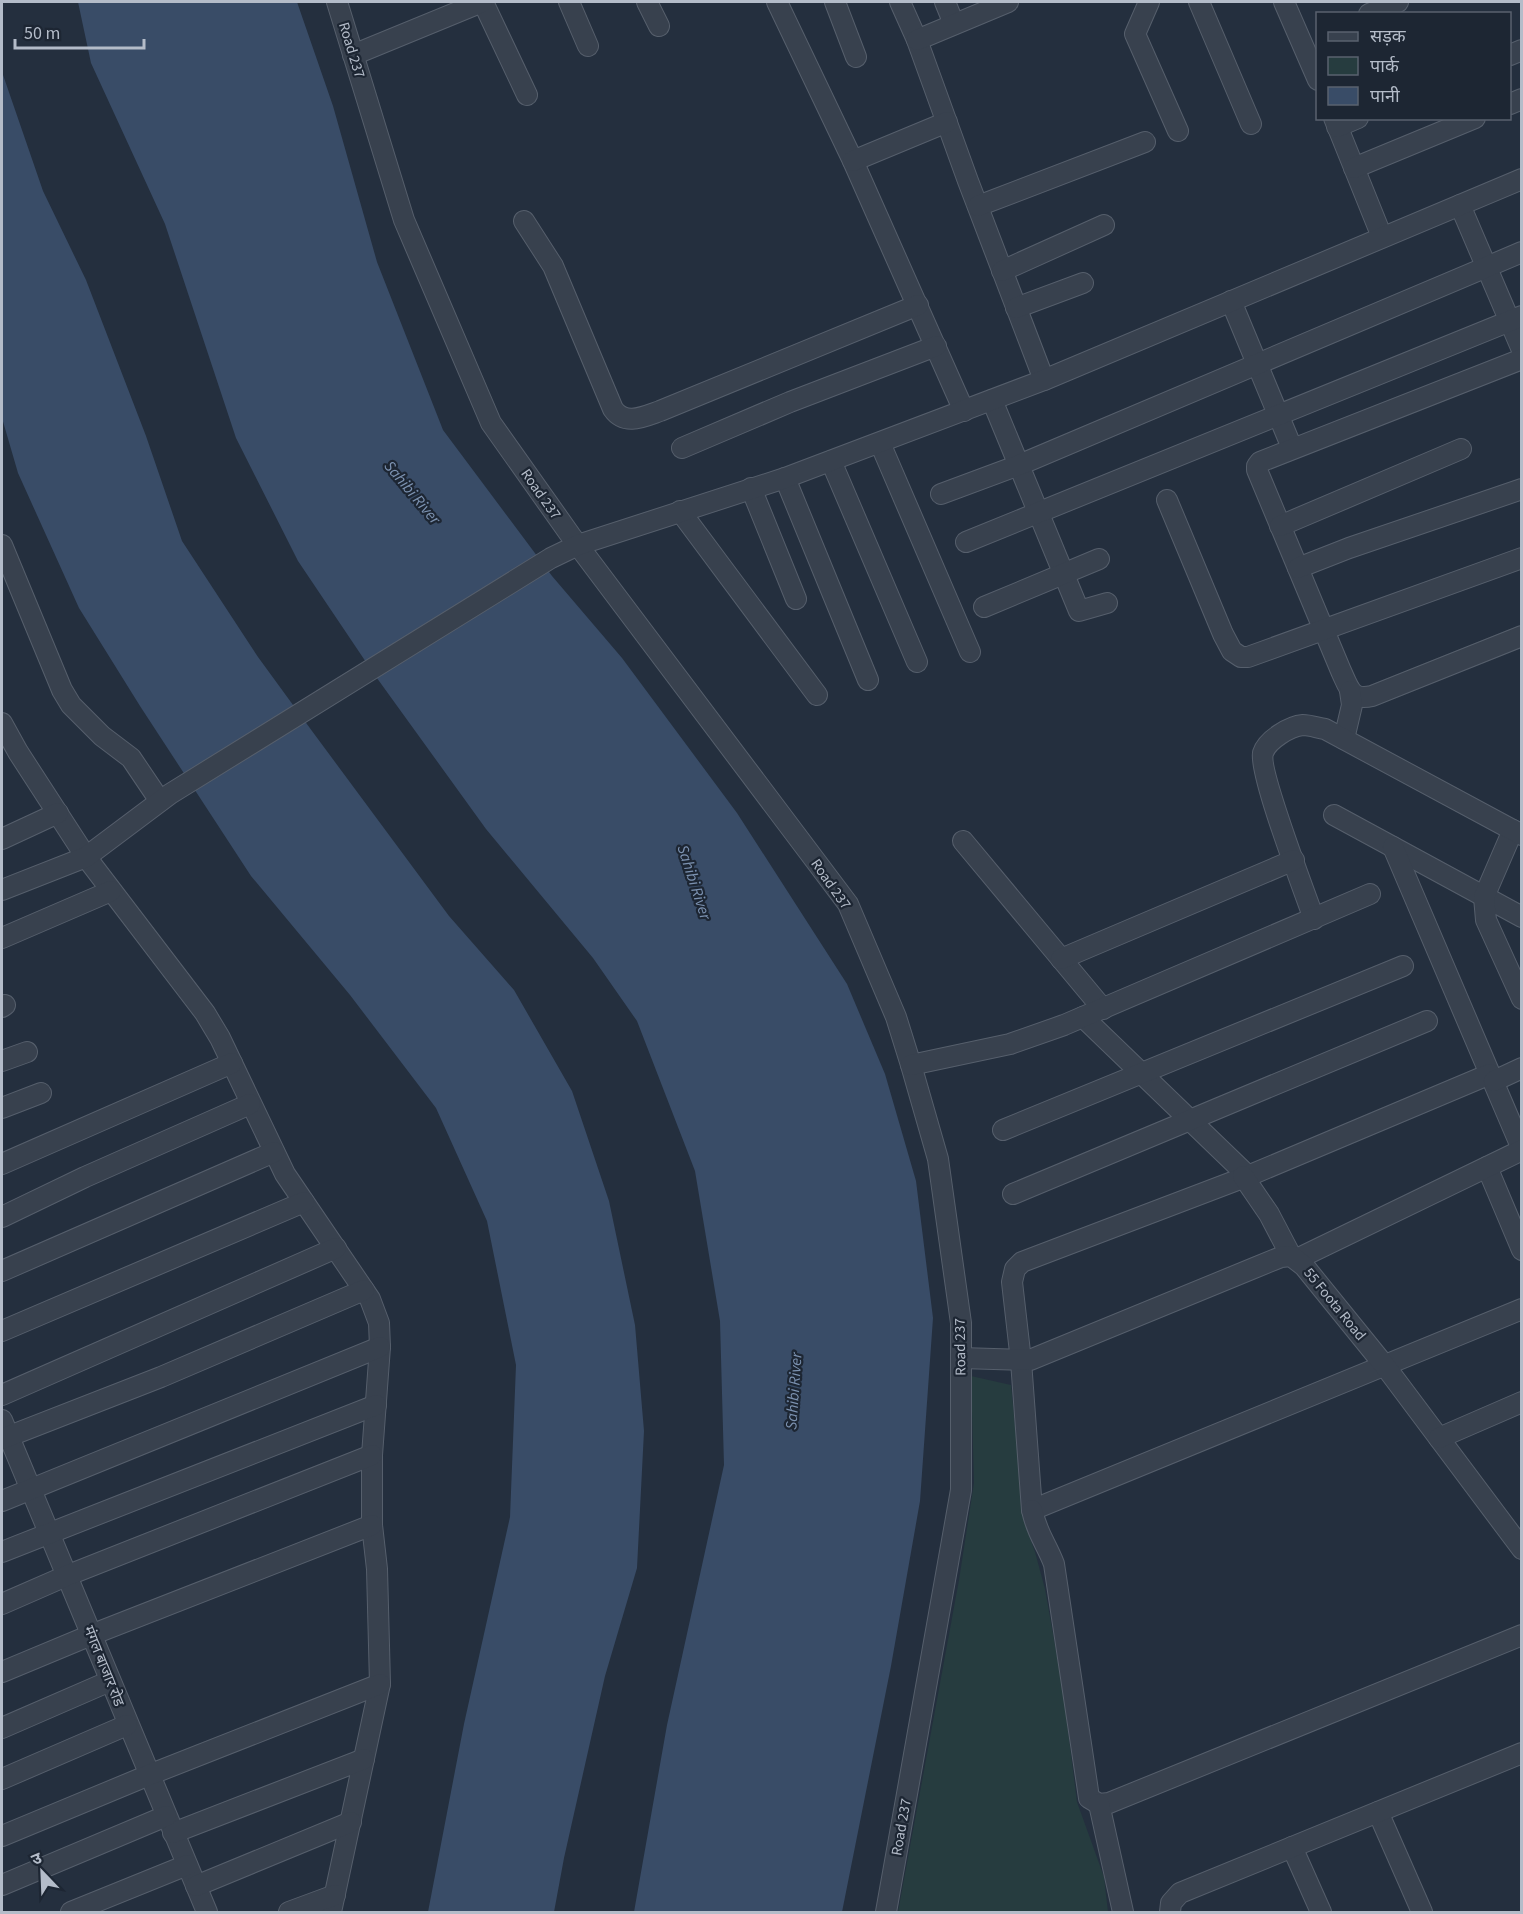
<svg xmlns="http://www.w3.org/2000/svg" width="1523" height="1914" viewBox="0 0 1523 1914" font-family="'Source Sans 3','Noto Sans Devanagari',sans-serif">
<style>
.green{fill:#263c3f}
.water{fill:#394c67}
.lines{fill:none;stroke-linecap:round;stroke-linejoin:round}
.minor-casing{stroke:#565f6c;stroke-width:22}
.minor{stroke:#38414e;stroke-width:20}
.labels{text-anchor:middle;stroke-width:4.5;stroke-linejoin:round;paint-order:stroke}
.street-label{font-size:15px;fill:#b4bcc9;stroke:#1d2633}
.water-label{font-size:16px;font-style:italic;fill:#7c92b1;stroke:#1d2633}
</style>
<rect width="100%" height="100%" fill="#242f3e"/>
<polygon class="green" points="971,1376 1011,1385 1025,1524 1035,1552 1045,1589 1063,1690 1077,1802 1104,1877 1108,1912 898,1912 959,1580 974,1483"/>
<g class="water">
<polygon points="78,2 297,2 333,106 377,262 443,430 552,576 622,658 737,813 847,984 885,1074 916,1181 933,1318 920,1501 891,1666 842,1912 634,1912 667,1725 724,1465 720,1321 695,1171 637,1021 593,958 486,829 374,674 298,561 236,438 165,224 91,63"/>
<polygon points="2,72 43,191 86,280 146,436 182,541 258,657 312,731 449,916 514,990 572,1091 609,1201 635,1325 644,1431 637,1568 605,1676 564,1858 554,1912 428,1912 464,1724 510,1517 516,1365 487,1221 436,1108 350,995 251,876 140,706 79,608 18,473 2,418"/>
</g>
<g class="lines">
<g class="minor-casing">
<g id="minor">
<polyline points="337,2 404,220 491,423 571,536 848,904 896,1017 911,1065 938,1159 961,1323 961,1490 886,1912"/>
<polyline points="483,2 527,95"/>
<polyline points="569,2 588,46"/>
<polyline points="647,2 659,26"/>
<polyline points="777,2 853,161 964,411"/>
<polyline points="835,2 856,57"/>
<polyline points="900,2 917,40 968,181 1044,380"/>
<polyline points="945,2 954,24"/>
<polyline points="1149,2 1135,34 1178,131"/>
<polyline points="1199,2 1251,124"/>
<polyline points="1284,2 1318,80"/>
<polyline points="1369,14 1398,2"/>
<polyline points="917,40 1008,2"/>
<polyline points="353,55 482,2"/>
<polyline points="1510,55 1522,50"/>
<polyline points="1510,104 1522,99"/>
<polyline points="1334,118 1382,237"/>
<polyline points="1337,127 1358,118"/>
<polyline points="853,161 947,122"/>
<polyline points="1354,168 1475,118"/>
<polyline points="1460,205 1522,350"/>
<polyline points="978,206 1145,142"/>
<path d="M524,221L553,266L613,409C625,426 643,417 660,411L918,305"/>
<polyline points="1002,271 1104,225"/>
<polyline points="1231,301 1292,448"/>
<polyline points="1016,308 1083,283"/>
<path d="M1522,359L1260,462L1257,466V470L1341,671C1349,688 1351,701 1372,696L1522,636"/>
<polyline points="992,400 1079,611 1107,603"/>
<polyline points="880,443 970,652"/>
<polyline points="682,448 790,402 936,346"/>
<polyline points="831,461 917,662"/>
<polyline points="785,478 868,680"/>
<polyline points="751,488 796,599"/>
<polyline points="941,494 1019,465 1522,252"/>
<polyline points="1167,500 1223,634 1232,651 1241,657 1248,657 1522,558"/>
<polyline points="680,511 817,695"/>
<polyline points="1280,526 1461,449"/>
<polyline points="966,542 1522,316"/>
<polyline points="2,545 62,690 71,705 102,736 131,758 160,801"/>
<polyline points="1298,568 1349,548 1522,489"/>
<polyline points="984,607 1099,559"/>
<polyline points="2,723 18,752 86,857 205,1013 220,1038 285,1174 370,1299 379,1323 380,1347 372,1455 372,1525 377,1569 380,1684 331,1912"/>
<polyline points="1344,739 1352,705 1350,691"/>
<polyline points="1334,815 1522,917"/>
<polyline points="1513,830 1484,897 1486,920 1522,999"/>
<polyline points="2,839 58,813"/>
<polyline points="963,841 1103,1009"/>
<polyline points="1393,847 1522,1149"/>
<polyline points="2,890 86,857 170,794 551,558 578,545 785,478 1044,380 1522,179"/>
<path d="M1314,919C1305,893 1258,771 1263,753C1267,740 1290,726 1303,725C1310,725 1318,728 1325,729L1522,835"/>
<polyline points="2,938 111,891"/>
<polyline points="1061,959 1294,860"/>
<polyline points="2,1007 5,1005"/>
<polyline points="1083,1017 1248,1176"/>
<polyline points="2,1061 27,1052"/>
<polyline points="911,1065 1010,1044 1064,1025 1370,894"/>
<polyline points="1490,1074 1248,1176 1022,1262 1015,1269 1012,1282 1021,1361 1032,1510 1522,1309"/>
<polyline points="1494,1081 1522,1068"/>
<polyline points="2,1108 41,1093"/>
<polyline points="1003,1130 1403,966"/>
<polyline points="2,1164 232,1063"/>
<polyline points="1487,1167 1522,1250"/>
<polyline points="1243,1176 1269,1214 1291,1256"/>
<polyline points="1013,1194 1427,1021"/>
<polyline points="2,1217 85,1177 250,1104"/>
<polyline points="1297,1259 1522,1150"/>
<polyline points="2,1271 274,1152"/>
<polyline points="2,1331 304,1202"/>
<polyline points="961,1358 1030,1360 1254,1268 1281,1257 1291,1256 1304,1266 1385,1366 1522,1549"/>
<polyline points="2,1395 336,1248"/>
<polyline points="2,1420 207,1912"/>
<polyline points="1439,1438 1522,1402"/>
<polyline points="2,1439 161,1377 364,1290"/>
<polyline points="2,1501 380,1347"/>
<path d="M1032,1510C1037,1534 1046,1543 1054,1564L1087,1784L1089,1798L1099,1804L1109,1803L1522,1635"/>
<polyline points="2,1552 376,1405"/>
<polyline points="2,1604 66,1576 372,1455"/>
<polyline points="2,1672 91,1635 372,1525"/>
<polyline points="2,1728 110,1681"/>
<polyline points="2,1779 127,1725"/>
<polyline points="1099,1804 1123,1912"/>
<polyline points="1378,1812 1422,1912"/>
<polyline points="173,1833 364,1759"/>
<polyline points="2,1836 149,1775 380,1684"/>
<polyline points="1292,1847 1321,1912"/>
<polyline points="2,1885 166,1816"/>
<polyline points="196,1886 351,1822"/>
<polyline points="71,1912 187,1865"/>
<polyline points="289,1912 335,1895"/>
<polyline points="1170,1912 1171,1903 1180,1893 1522,1753"/>
</g>
</g>
<use href="#minor" class="minor"/>
</g>
<g class="labels">
<g class="street-label">
<text transform="translate(352 50) rotate(73)" y="5">Road 237</text>
<text transform="translate(541 494) rotate(55)" y="5">Road 237</text>
<text transform="translate(831 884) rotate(55)" y="5">Road 237</text>
<text transform="translate(1335 1304) rotate(51)" y="5">55 Foota Road</text>
<text transform="translate(960 1347) rotate(-91)" y="5">Road 237</text>
<text transform="translate(104 1666) rotate(68)" y="5">मंगल बाजार रोड</text>
<text transform="translate(901 1827) rotate(-80)" y="5">Road 237</text>
</g>
<g class="water-label">
<text transform="translate(413 492) rotate(50)" y="6">Sahibi River</text>
<text transform="translate(695 882) rotate(72)" y="6">Sahibi River</text>
<text transform="translate(793 1391) rotate(-86)" y="6">Sahibi River</text>
</g>
</g>
<rect width="1523" height="1914" fill="none" stroke="#b4bcc9" stroke-width="6"/>
<rect x="1316" y="12" width="195" height="108" fill="#1d2633" stroke="#59626f" stroke-width="1.5"/>
<rect x="1328" y="32" width="30" height="9" fill="#38414e" stroke="#59626f" stroke-width="1.5"/>
<text x="1370" y="42" font-size="18" fill="#b4bcc9">सड़क</text>
<rect x="1328" y="57" width="30" height="18" fill="#263c3f" stroke="#59626f" stroke-width="1.5"/>
<text x="1370" y="72" font-size="18" fill="#b4bcc9">पार्क</text>
<rect x="1328" y="87" width="30" height="18" fill="#394c67" stroke="#59626f" stroke-width="1.5"/>
<text x="1370" y="102" font-size="18" fill="#b4bcc9">पानी</text>
<g transform="translate(42 1872) rotate(337)" stroke="#1d2633" stroke-width="4.5" paint-order="stroke">
<path d="M0-4.5L10 22L0 15L-10 22Z" fill="#b4bcc9"/>
<text y="-9" font-size="16" font-weight="bold" text-anchor="middle" fill="#b4bcc9">उ</text>
</g>
<path d="M15 39v9h129v-9" fill="none" stroke="#b4bcc9" stroke-width="3"/>
<text x="24" y="39" font-size="18" fill="#b4bcc9" stroke="#1d2633" stroke-width="4.5" paint-order="stroke">50 m</text>
</svg>
